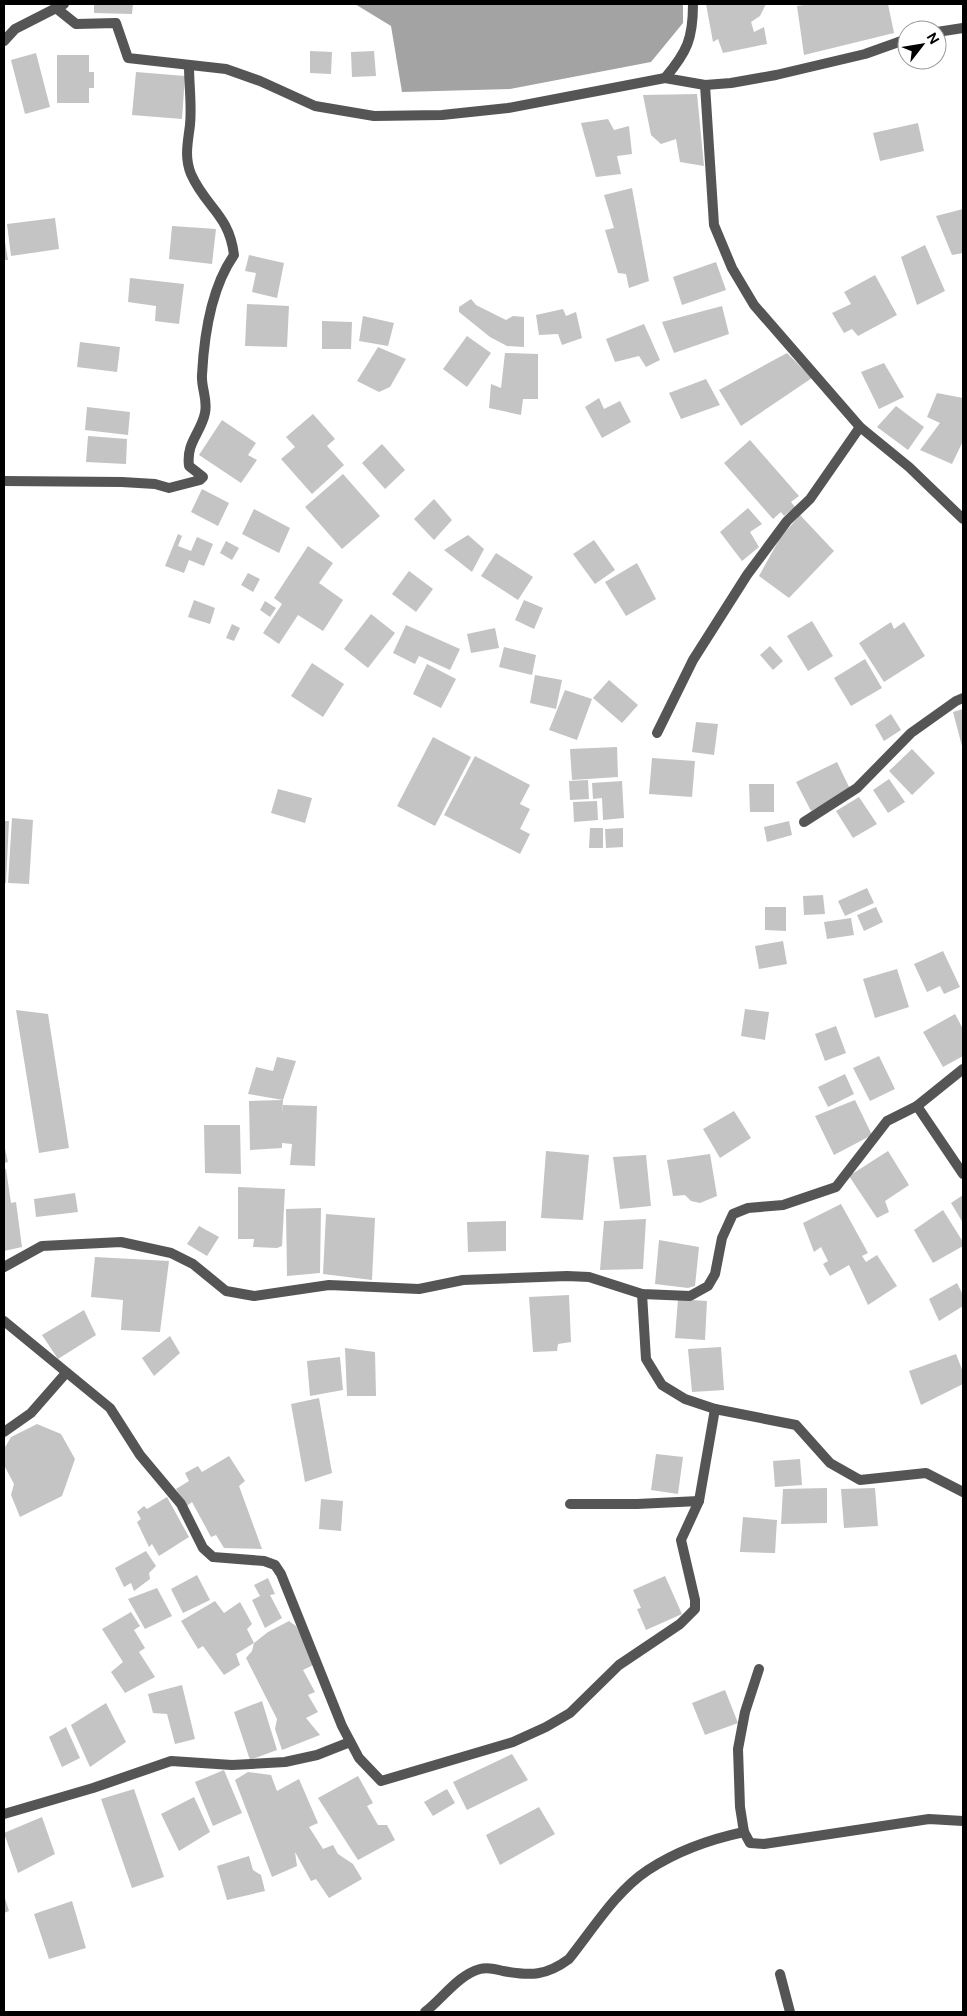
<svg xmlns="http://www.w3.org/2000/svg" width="967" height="2016" viewBox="0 0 967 2016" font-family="'DM Sans',sans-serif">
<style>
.water{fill:#a3a3a3}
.building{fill:#c4c4c4}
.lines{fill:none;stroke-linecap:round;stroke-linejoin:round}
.street{stroke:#555;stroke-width:10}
</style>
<rect width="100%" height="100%" fill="#fff"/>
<polygon class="water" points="355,4 683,4 683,23 651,62 510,89 402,92 391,26"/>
<g class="building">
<polygon points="94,4 133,4 132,14 94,13"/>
<polygon points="706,4 766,4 760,16 751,22 754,32 764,27 767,44 723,53 718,39 713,42"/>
<polygon points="811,4 888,4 894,33 804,55 797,6"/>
<polygon points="310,51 332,52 331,74 310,73"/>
<polygon points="374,51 376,76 352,77 351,52"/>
<polygon points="36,53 50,107 25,114 11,60"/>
<polygon points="57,55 89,55 89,72 94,72 94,88 89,88 89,103 57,103"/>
<polygon points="136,72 185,76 182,119 132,115"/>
<polygon points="697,94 704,166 680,162 676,139 661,144 651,135 643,95"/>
<polygon points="608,119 614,130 629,126 632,154 617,156 621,174 596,177 581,123"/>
<polygon points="918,123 924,151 880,161 873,133"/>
<polygon points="632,188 649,281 629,288 626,274 618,273 605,230 614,228 604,195"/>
<polygon points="963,209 963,253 952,255 936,216"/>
<polygon points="55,218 59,249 11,256 7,224"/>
<polygon points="172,226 216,229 212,264 169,259"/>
<polygon points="4,236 8,260 4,260"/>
<polygon points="925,245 945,291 917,305 901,257"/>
<polygon points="249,255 284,263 277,298 252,292 256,273 245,271"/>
<polygon points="716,262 726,290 682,305 673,277"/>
<polygon points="875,275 897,315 858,336 852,329 844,333 832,313 851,304 844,292"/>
<polygon points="130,278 184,284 179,324 155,321 156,306 128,302"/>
<polygon points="471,299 476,305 506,320 513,316 524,317 524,347 507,346 490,337 459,312 459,307"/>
<polygon points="247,304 289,306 287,347 245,346"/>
<polygon points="722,306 729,334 674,353 662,322"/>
<polygon points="563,309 566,316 576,312 582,338 562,345 558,334 539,335 536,315"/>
<polygon points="363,316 394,323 388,346 359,341"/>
<polygon points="322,321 352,322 351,349 322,349"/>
<polygon points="644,324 660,360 646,367 639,356 615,362 606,339"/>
<polygon points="467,336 491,353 467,387 443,369"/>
<polygon points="80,342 120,347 117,372 77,367"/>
<polygon points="378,347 406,359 390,387 379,392 357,381"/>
<polygon points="505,353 538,354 538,399 523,399 521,415 489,408 491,384 501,388"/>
<polygon points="787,353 812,378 741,426 719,390"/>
<polygon points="884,363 904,397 879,409 861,372"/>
<polygon points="706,379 720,405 681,419 669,393"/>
<polygon points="937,393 963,398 963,441 952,464 920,450 940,423 927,417"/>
<polygon points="599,398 604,409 620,401 631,422 602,438 585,407"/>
<polygon points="896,406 924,427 908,450 877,427"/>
<polygon points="87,407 130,412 128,435 85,430"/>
<polygon points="313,414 335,439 327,446 344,465 312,494 281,459 295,447 286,437"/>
<polygon points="222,420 256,443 248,455 257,460 241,483 199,455"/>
<polygon points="88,436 127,439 126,464 86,462"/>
<polygon points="750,440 799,496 791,502 795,507 784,516 781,512 773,519 724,463"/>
<polygon points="382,444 405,470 385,489 362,463"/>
<polygon points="343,474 380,516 342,549 305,507"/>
<polygon points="202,489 229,503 218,526 191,512"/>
<polygon points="434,499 452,520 434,540 414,519"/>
<polygon points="748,508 762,524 750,532 759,547 742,561 720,532"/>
<polygon points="254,509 290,528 279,553 242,534"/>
<polygon points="800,515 834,551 789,598 759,576 780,538"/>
<polygon points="178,534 182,536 178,546 191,551 197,537 213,544 204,566 189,560 184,573 165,566"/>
<polygon points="468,535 484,549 472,572 444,550"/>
<polygon points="594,540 615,570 595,584 573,554"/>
<polygon points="226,541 239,548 232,560 220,553"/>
<polygon points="308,546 333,563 319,583 343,600 323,631 298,615 279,644 263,633 282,604 274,598"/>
<polygon points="496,553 533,577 518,600 481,576"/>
<polygon points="637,563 656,599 626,616 605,582"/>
<polygon points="409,571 433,589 416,612 392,594"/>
<polygon points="248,573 260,579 253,592 241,585"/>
<polygon points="194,600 215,608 210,624 188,617"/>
<polygon points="524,600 543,608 534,629 515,620"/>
<polygon points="265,601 276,608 270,617 260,610"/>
<polygon points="371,614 395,633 368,668 344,649"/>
<polygon points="812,621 833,656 808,671 787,636"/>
<polygon points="891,622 894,629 904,622 925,656 884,682 859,643"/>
<polygon points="232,624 240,628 234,641 226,638"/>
<polygon points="406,625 460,649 450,670 419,656 415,664 393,653"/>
<polygon points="495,628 499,648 471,653 467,634"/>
<polygon points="770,646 783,661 773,670 760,655"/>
<polygon points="504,647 536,655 532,675 499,667"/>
<polygon points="865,659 882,688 851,706 834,678"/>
<polygon points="312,663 344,684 323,717 291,696"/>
<polygon points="427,664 456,679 441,708 413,694"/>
<polygon points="535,675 562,680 556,709 530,703"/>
<polygon points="609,680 638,705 622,723 593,698"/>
<polygon points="565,690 592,699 577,740 549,730"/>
<polygon points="963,709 963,750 953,712"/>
<polygon points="891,714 901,730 884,741 875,725"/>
<polygon points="696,722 718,724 714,755 692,752"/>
<polygon points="433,737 471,757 435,826 397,806"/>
<polygon points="617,747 618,777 572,780 570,749"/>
<polygon points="912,749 935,773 912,795 889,771"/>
<polygon points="475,756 530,785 520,804 530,809 520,829 530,834 520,854 444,815"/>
<polygon points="652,758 695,761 692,797 649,794"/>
<polygon points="837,762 851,791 811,811 796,782"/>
<polygon points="889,779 905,802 888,813 873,790"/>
<polygon points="588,780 589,799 570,800 569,781"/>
<polygon points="622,781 624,818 603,820 602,798 593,799 592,783"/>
<polygon points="749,784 774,784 774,812 750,812"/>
<polygon points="278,789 312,798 305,823 271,813"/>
<polygon points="859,797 877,824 853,838 836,811"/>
<polygon points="597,801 598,820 574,822 573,802"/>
<polygon points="12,818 33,820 29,884 8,883"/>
<polygon points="4,821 9,821 6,883 4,883"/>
<polygon points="789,821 792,835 767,842 764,827"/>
<polygon points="590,828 603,828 603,848 589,848"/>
<polygon points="623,828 623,847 606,848 605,829"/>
<polygon points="867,888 874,903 845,916 838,901"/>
<polygon points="823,895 825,914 804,915 803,896"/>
<polygon points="765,907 786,907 786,931 765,930"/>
<polygon points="876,907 883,922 864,931 857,915"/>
<polygon points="851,918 854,935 827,939 824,922"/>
<polygon points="783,941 787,964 759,969 755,946"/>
<polygon points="943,951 960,987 944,994 940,986 927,992 914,964"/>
<polygon points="897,969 909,1007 875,1018 863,979"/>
<polygon points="745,1009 769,1012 765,1040 741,1036"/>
<polygon points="16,1010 48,1014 69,1148 39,1153"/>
<polygon points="955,1014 963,1029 963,1056 943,1067 923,1032"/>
<polygon points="836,1026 846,1053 825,1061 815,1034"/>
<polygon points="879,1056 895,1089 870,1101 853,1068"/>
<polygon points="277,1057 296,1061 283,1100 282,1116 283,1105 317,1106 315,1166 290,1165 292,1144 282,1143 282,1148 250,1150 249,1101 283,1100 248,1094 256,1067 273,1071"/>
<polygon points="845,1074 854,1094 828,1107 818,1087"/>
<polygon points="855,1100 872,1135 834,1155 815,1116"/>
<polygon points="734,1111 751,1138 720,1158 703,1129"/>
<polygon points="204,1125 240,1125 241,1174 205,1173"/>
<polygon points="4,1144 8,1162 4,1163"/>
<polygon points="546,1151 589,1155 583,1220 541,1218"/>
<polygon points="888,1151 909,1185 885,1201 889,1212 877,1218 849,1176"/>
<polygon points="710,1154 717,1196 700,1203 691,1201 685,1195 673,1196 667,1160"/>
<polygon points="646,1155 651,1206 620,1209 613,1157"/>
<polygon points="4,1169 6,1169 11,1203 16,1202 22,1247 4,1251"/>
<polygon points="238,1187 285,1189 282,1246 277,1248 253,1247 254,1239 238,1239"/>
<polygon points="75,1193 78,1212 36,1217 34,1199"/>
<polygon points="963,1195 963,1223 951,1203"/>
<polygon points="841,1204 868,1253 862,1256 866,1262 877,1255 897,1286 868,1305 849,1265 830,1276 823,1264 828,1261 821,1247 814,1252 803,1223"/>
<polygon points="321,1208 320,1273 287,1276 286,1209"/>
<polygon points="943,1210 963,1242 963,1246 933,1263 914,1230"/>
<polygon points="326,1214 375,1218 372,1280 323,1274"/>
<polygon points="646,1219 643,1269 600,1270 604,1221"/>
<polygon points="506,1221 506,1251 468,1252 467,1222"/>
<polygon points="199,1226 219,1237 207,1256 187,1244"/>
<polygon points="659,1240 699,1247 695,1286 688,1288 655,1284"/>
<polygon points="95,1257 169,1261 160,1332 121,1330 123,1300 91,1297"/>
<polygon points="957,1283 963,1295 963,1306 939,1321 929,1299"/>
<polygon points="569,1295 571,1342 558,1344 557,1351 533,1352 529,1297"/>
<polygon points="678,1299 707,1301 705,1340 675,1338"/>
<polygon points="84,1310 96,1335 58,1359 42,1335"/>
<polygon points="170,1336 180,1353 154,1376 142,1358"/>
<polygon points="721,1347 724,1390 692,1392 688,1349"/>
<polygon points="345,1348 375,1352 376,1396 347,1396"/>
<polygon points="956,1354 963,1372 963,1384 921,1405 909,1371"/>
<polygon points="340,1357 343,1390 310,1396 307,1361"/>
<polygon points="319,1398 332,1473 305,1482 291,1404"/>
<polygon points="37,1424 61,1434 75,1459 62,1496 20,1517 11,1495 14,1484 4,1465 4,1449 11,1437"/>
<polygon points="656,1454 683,1457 678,1494 651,1490"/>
<polygon points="229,1456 245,1481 239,1486 262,1549 224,1548 216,1535 211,1537 192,1502 187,1506 176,1489 189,1481 185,1473 198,1466 202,1472"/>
<polygon points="800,1459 802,1485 775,1487 773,1461"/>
<polygon points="827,1488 827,1523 781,1524 783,1489"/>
<polygon points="875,1488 878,1526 844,1528 841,1489"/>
<polygon points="167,1497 189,1537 159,1556 152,1544 149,1547 137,1522 141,1519 137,1512 144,1506 147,1509"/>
<polygon points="321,1499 343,1501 341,1531 319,1529"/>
<polygon points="743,1517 777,1520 775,1553 740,1552"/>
<polygon points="146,1551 156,1566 149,1573 150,1579 134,1591 131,1583 124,1587 115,1568"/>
<polygon points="197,1575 210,1600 183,1613 171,1589"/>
<polygon points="665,1576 682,1614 646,1630 637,1609 641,1608 633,1590"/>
<polygon points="268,1578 275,1594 270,1595 282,1618 265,1628 252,1600 260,1596 254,1585"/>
<polygon points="157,1588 172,1616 145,1629 128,1599"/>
<polygon points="215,1601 224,1613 240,1602 252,1624 247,1629 254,1643 236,1654 240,1665 224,1675 203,1646 198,1649 181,1621"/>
<polygon points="131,1612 140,1626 134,1630 145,1648 139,1652 155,1677 125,1693 111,1672 123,1662 102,1629"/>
<polygon points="289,1621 296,1626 315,1664 303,1670 315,1692 308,1695 318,1712 306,1718 320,1735 282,1750 275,1729 277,1719 246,1658 252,1651 254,1643 268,1632"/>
<polygon points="182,1685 195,1739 175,1744 167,1714 153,1713 148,1694"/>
<polygon points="725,1690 738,1723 705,1735 692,1703"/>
<polygon points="262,1701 277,1750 250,1760 234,1712"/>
<polygon points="106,1703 126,1742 90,1767 71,1725"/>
<polygon points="66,1727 80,1758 62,1767 49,1737"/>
<polygon points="512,1754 528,1780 467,1810 453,1782"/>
<polygon points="224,1770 242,1813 213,1826 195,1782"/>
<polygon points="248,1772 271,1775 277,1791 299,1779 318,1823 309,1827 323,1849 333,1845 338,1854 353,1864 362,1879 329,1898 316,1879 311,1881 295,1852 297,1866 272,1877 235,1780"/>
<polygon points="358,1776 373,1803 367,1806 378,1825 387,1825 395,1840 358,1860 318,1798"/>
<polygon points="134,1789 164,1877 132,1888 101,1799"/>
<polygon points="447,1789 455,1803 433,1816 424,1802"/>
<polygon points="194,1797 210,1832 179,1851 161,1814"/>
<polygon points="539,1807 555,1834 500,1865 486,1835"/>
<polygon points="42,1817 55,1854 18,1873 4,1833"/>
<polygon points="249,1856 253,1870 261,1875 265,1891 227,1900 217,1866"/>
<polygon points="4,1895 9,1911 4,1913"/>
<polygon points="72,1901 86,1948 49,1959 34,1914"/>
</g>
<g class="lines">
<g class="street">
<polyline points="56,8 76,24 116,23 128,58 226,69 260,81 315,106 374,116 442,115 508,108 665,78 705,85 731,83 776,75 865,54 907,39"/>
<polyline points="937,32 963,28"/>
<polyline points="4,41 15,29 64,4"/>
<path d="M665,78C687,52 693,39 693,4"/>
<polyline points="705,85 714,225 732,268 754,305 860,427 909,467 963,519"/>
<path d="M4,481L122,482L155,484L169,488L200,480L203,477L189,466C186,442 201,433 205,413C208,399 201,388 202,375C204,336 211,288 234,255C229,214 206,208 191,174C184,157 188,142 190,125C192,106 189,85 189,66"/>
<polyline points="657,733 693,660 747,575 787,521 810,499 860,427"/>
<polyline points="804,822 857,788 911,733 956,701 963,698"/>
<polyline points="917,1106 963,1174"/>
<polyline points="4,1267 42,1246 121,1242 171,1253 193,1264 226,1291 254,1296 329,1285 419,1289 463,1280 567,1276 589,1277 642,1294 690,1296 708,1286 715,1274 722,1238 733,1214 748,1208 783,1205 836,1187 887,1121 917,1106 963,1069"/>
<polyline points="642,1294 646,1359 662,1385 685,1399 715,1409 796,1425 830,1463 860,1480 926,1473 963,1492"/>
<polyline points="4,1321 110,1408 140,1455 181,1504 203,1548 213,1557 264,1561 275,1565 281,1574 342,1726 359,1758 381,1781 513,1742 546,1727 570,1713 619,1665 680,1624 695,1609 695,1600 681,1540 699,1501 715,1409"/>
<polyline points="4,1432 31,1413 66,1373"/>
<polyline points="570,1504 637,1504 699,1501"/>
<polyline points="759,1669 745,1712 738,1749 740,1807 744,1832 750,1843 764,1844 929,1819 963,1821"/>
<polyline points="4,1814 93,1788 171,1761 232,1765 285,1762 317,1755 350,1742"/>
<polyline points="780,1974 790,2012"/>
<path d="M425,2012C443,1998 458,1975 480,1969C488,1967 496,1969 503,1971C531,1976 546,1976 569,1959C593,1929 616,1891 648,1870C677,1851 711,1839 744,1832"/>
</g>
</g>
<rect width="967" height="2016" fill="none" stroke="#000000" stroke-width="10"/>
<g transform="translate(922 45) rotate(59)"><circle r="24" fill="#ffffff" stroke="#999999"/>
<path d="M0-4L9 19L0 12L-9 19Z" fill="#000000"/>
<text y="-8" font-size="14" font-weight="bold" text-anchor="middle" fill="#000000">N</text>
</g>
</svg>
